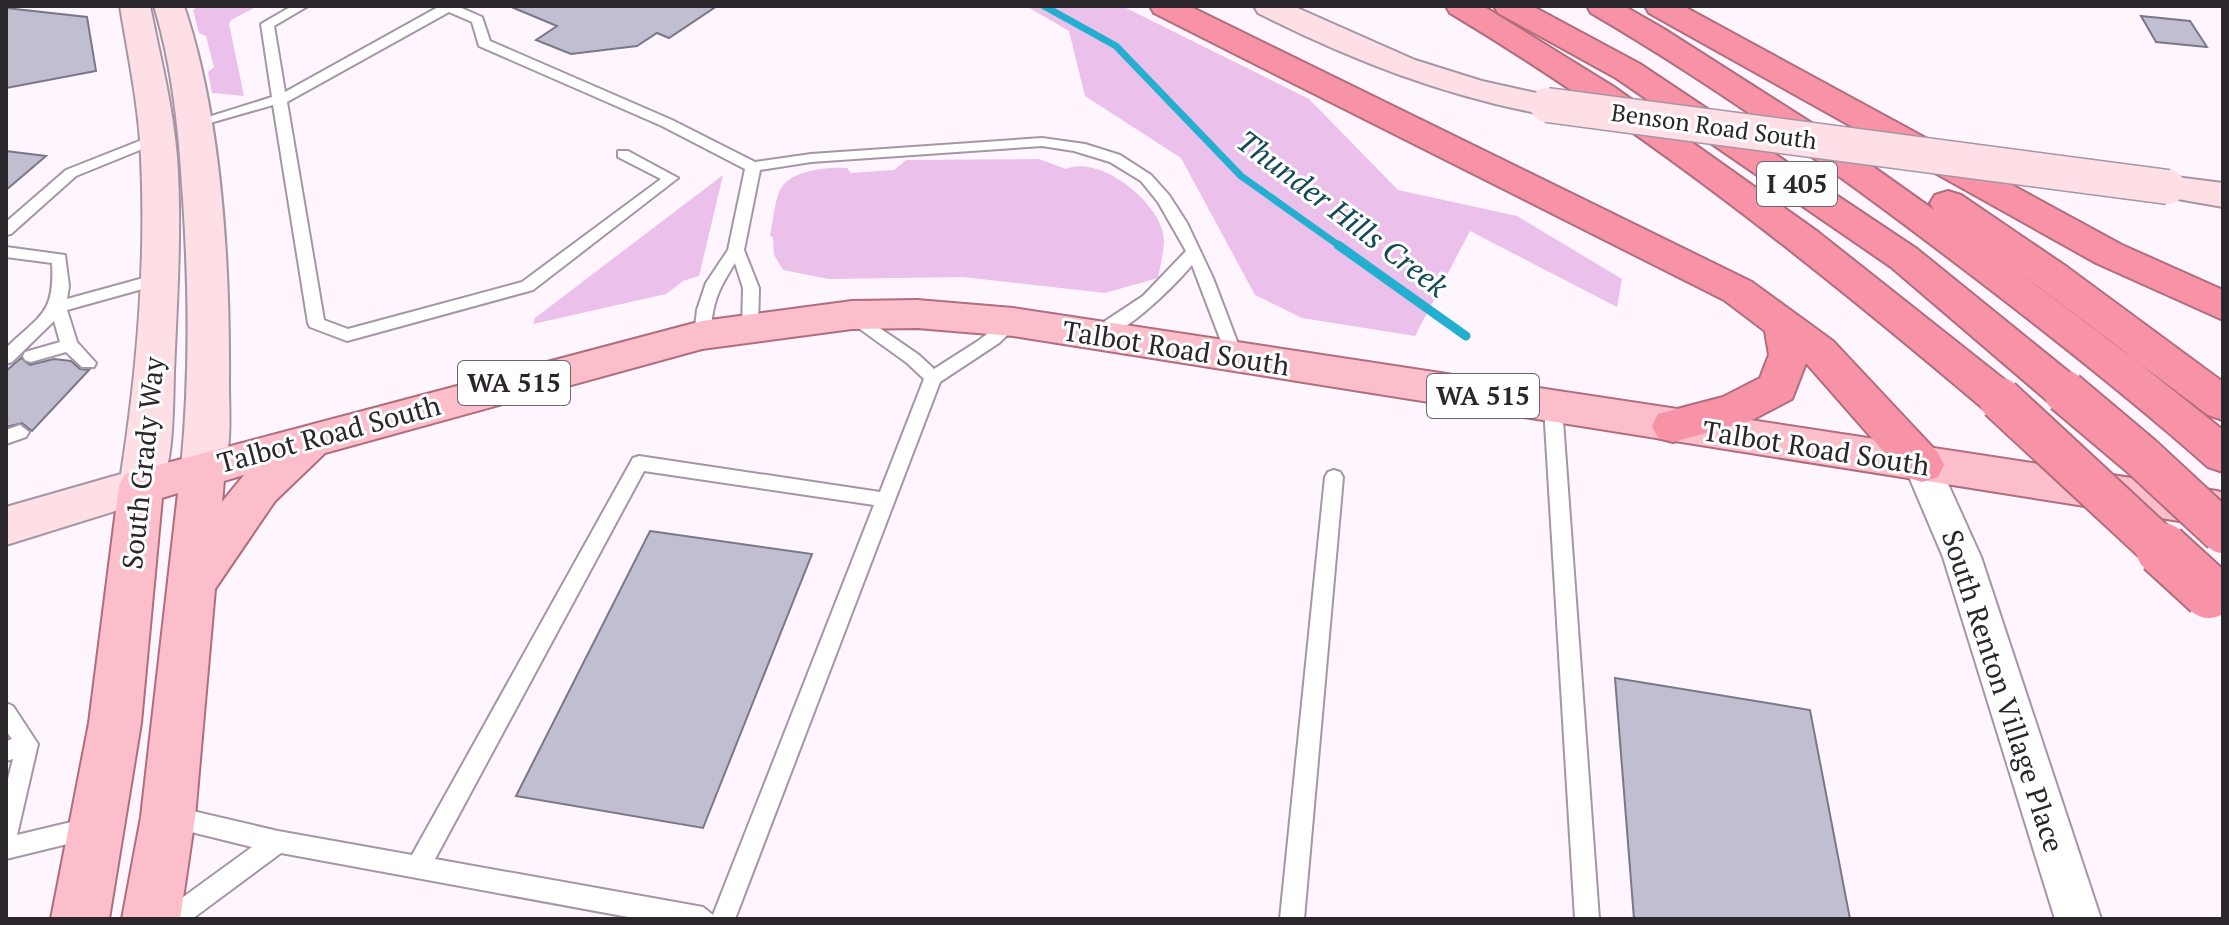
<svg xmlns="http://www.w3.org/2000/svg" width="2229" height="925" viewBox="0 0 2229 925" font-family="'PT Serif',serif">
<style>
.green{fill:#ebc0eb}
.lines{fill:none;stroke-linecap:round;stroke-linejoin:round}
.stream-far1{stroke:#24aecf;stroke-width:7}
.stream{stroke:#24aecf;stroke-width:9}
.building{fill:#c1bed1;stroke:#797788;stroke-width:2}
.lane-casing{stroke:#a496a4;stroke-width:4}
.street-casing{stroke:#a496a4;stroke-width:4}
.secondary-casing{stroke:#a496a4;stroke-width:4}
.primary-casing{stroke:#b06d7c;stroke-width:4}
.highway-casing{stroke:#b06d7c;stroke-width:4}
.lane{fill:#fff;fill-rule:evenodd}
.street{fill:#fff;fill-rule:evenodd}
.secondary{fill:#fddfe5;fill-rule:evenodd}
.primary{fill:#fbbeca;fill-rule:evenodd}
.highway{fill:#f893a7;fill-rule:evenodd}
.secondary-bridge-casing{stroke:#a496a4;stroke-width:37;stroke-linecap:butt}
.highway-bridge-far1-casing{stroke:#b06d7c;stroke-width:46;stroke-linecap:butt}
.highway-bridge-casing{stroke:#b06d7c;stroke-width:56;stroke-linecap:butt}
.secondary-bridge{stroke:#fddfe5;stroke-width:34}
.highway-bridge-far1{stroke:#f893a7;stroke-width:42}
.highway-bridge{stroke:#f893a7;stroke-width:52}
.labels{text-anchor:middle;stroke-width:6;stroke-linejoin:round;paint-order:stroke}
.far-street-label{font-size:24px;fill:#2b262b;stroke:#fff}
.shield{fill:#fff;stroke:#6b676b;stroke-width:2}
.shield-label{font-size:26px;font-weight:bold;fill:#2b262b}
.street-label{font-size:28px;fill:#2b262b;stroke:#fff}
.water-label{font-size:30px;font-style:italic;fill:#144a58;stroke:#fff}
</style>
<rect width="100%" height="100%" fill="#fff5ff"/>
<g class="green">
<polygon points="199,6 258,6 231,20 229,24 244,96 212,93 208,72 214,67 206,36 199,33 193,10"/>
<polygon points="1026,6 1122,6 1309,99 1398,190 1517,216 1622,279 1617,307 1470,231 1415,336 1302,318 1255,295 1181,158 1085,96 1069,31"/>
<path d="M1039,159L1066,169C1100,154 1163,204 1164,240C1164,252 1160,266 1158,278L1105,293L963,277L829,279L783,270L774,255L773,237L770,236C773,222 774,205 779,192C788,170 827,167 847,168L851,173L894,170L906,160Z"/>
<polygon points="723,175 699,276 683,281 666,294 533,324 535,318"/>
</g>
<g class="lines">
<polyline class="stream-far1" points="1044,6 1116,46 1241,176 1341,247"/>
<polyline class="stream" points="1338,245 1466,336"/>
</g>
<g class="building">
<polygon points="509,6 717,6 669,38 657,33 637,46 571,54 536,40 557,26"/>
<polygon points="6,8 87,17 96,71 6,88"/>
<polygon points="2141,16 2190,21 2207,47 2156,42"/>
<polygon points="6,151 46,156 6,190"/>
<polygon points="21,358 30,365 54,359 71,361 80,369 89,370 32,431 22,423 6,427 6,371"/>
<polygon points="650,531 812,554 703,828 516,796"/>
<polygon points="1615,678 1810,710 1850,919 1634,919"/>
</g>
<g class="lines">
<g class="lane-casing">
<g id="lane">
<path d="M292,6H308L274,26L285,92L440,6H457L482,17L490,41L672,120L755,162L811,154L1042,138L1085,144L1120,155L1151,175L1169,195L1187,223L1213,278L1243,357L1235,363L1227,357L1192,265C1176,284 1116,346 1090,339L1088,335L1090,331L1143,296L1186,251L1158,202L1141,181L1110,162L1074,151L1042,146L811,162L760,170L744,250L759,288L758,328L750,334L742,328L743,288L735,263C725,279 716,294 713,312C711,322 712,331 708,339H696L694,335L697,310L706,283L728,250L745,169L662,126L479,46L472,22L449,12L287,102L324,320L348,329L522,282L661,179L618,157V151H628L678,178L533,290L347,341L310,327L308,323L273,105L196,127L189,123L272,97L261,24Z"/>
<polygon points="157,134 162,135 162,141 76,176 11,234 6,235 6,222 66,170"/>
<path d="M6,247L65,255L69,286L67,299L158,274L166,279L164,283L67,310L77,342L96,363L94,367H82L66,352L31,362L25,360L23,356L25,352L60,342L54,321L12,362L6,364V348C40,315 55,314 52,263L6,257Z"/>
<path d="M852,309L919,355L934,369L978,341L1007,318H1019L1021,322L999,343L940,382L735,919H639L281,853L192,919H160L164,911L252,847L163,825L160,817L163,809L171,806L278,831L412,855L633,458L639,456L880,492L924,379L907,363L846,319L844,315ZM644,471L874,505L713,915L703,907L435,859Z"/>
<polygon points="1553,401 1562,407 1599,919 1575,919 1544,407"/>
<polygon points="20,425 29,432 26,437 6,444 6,430"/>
<polygon points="1334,470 1340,472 1343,477 1304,919 1280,919 1325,477 1328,472"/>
<polygon points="6,703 13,706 38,744 17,835 92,817 100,820 103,828 100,836 6,859 6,787 13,759 6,761 6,741 12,739 6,731"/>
</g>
</g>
<g class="street-casing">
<polygon id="street" points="1922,451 1935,455 1981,557 2101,919 2055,919 1943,557 1904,465 1909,455"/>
</g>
<g class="secondary-casing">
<g id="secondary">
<path d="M120,6H150C160,56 173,106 177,157C182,229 177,300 174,372C173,409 174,466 157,498L6,545V507L121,474C137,372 146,260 141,157C139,106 128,56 120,6Z"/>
<path d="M154,6H184C222,118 230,267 229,385C229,414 233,454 219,480L203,485L187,480L181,468C190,378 189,289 183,199C179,133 173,69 154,6Z"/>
<path d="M1254,6H1293L1415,60L1482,81L1559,98L1564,105L1559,112L1547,115C1444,96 1351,60 1258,13Z"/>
<polygon points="2168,176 2223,183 2223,207 2155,195 2150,187 2155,179"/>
</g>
</g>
<g class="primary-casing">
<path id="primary" d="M917,300L1013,308L2217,491L2223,493V525L2217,527L1013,336L917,328L852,329L702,349L325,453L275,501L215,589L195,817L180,919H122L141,817L178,493L162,498L141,723L109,919H51L89,723L119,486L125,474L702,321L852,301ZM244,475L222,502L224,481Z"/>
</g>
<g class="highway-casing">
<g id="highway">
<polygon points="1150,6 1189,6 1752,282 1833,341 1938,453 1944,465 1938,477 1922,482 1906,477 1806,363 1792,399 1750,421 1673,442 1658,438 1652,426 1658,414 1723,397 1760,378 1769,355 1765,331 1724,300 1154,13"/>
<path d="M1446,6H1483L1614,87L1818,232L2015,388L2021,399L2015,410L2000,415L1985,410C1815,266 1642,128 1450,13Z"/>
<polygon points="1494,6 1532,6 1640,64 1917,249 2080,381 2086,392 2080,403 2065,408 2050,403 1891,267 1616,78 1498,13"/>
<path d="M1587,6H1624L1664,29L1810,122L1934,210L1930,203L1935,195L1948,191L1961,195L2067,267L2223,382V420L2208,415L1976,240L2120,348L2223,430V472L2208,467C2129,397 2046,332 1962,268C1842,176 1721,89 1591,13Z"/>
<polygon points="1645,6 1683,6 2122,245 2223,290 2223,320 2096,263 1649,13"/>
</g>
</g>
<use href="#lane" class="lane"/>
<use href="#street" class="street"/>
<use href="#secondary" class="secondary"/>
<use href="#primary" class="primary"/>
<use href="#highway" class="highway"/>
<g class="secondary-bridge-casing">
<polyline id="secondary-bridge" points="1547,105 2168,187"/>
</g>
<g class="highway-bridge-far1-casing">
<g id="highway-bridge-far1">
<polyline points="2065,392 2141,456 2223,532"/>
<polyline points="2000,399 2164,551"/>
</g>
</g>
<g class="highway-bridge-casing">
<polyline id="highway-bridge" points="2162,549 2209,592"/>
</g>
<use href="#secondary-bridge" class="secondary-bridge"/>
<use href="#highway-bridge-far1" class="highway-bridge-far1"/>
<use href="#highway-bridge" class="highway-bridge"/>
</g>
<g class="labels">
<g class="far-street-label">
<text transform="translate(1714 127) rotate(8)" y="8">Benson Road South</text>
</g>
<g class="shield">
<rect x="1757" y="162" width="80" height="44" rx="6"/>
<rect x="458" y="361" width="112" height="44" rx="6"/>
<rect x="1427" y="374" width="112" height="44" rx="6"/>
</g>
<g class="shield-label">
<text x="1797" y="193">I 405</text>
<text x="514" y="392">WA 515</text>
<text x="1483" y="405">WA 515</text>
</g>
<g class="street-label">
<text transform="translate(1176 348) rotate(9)" y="10">Talbot Road South</text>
<text transform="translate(329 434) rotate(-15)" y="10">Talbot Road South</text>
<text transform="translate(1816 448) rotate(9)" y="10">Talbot Road South</text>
<text transform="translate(143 463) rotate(-84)" y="10">South Grady Way</text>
<text transform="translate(2003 691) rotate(72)" y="10">South Renton Village Place</text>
</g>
<g class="water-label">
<text transform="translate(1342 214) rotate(37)" y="10">Thunder Hills Creek</text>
</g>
</g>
<rect width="2229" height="925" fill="none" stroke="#2b262b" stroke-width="16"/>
</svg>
